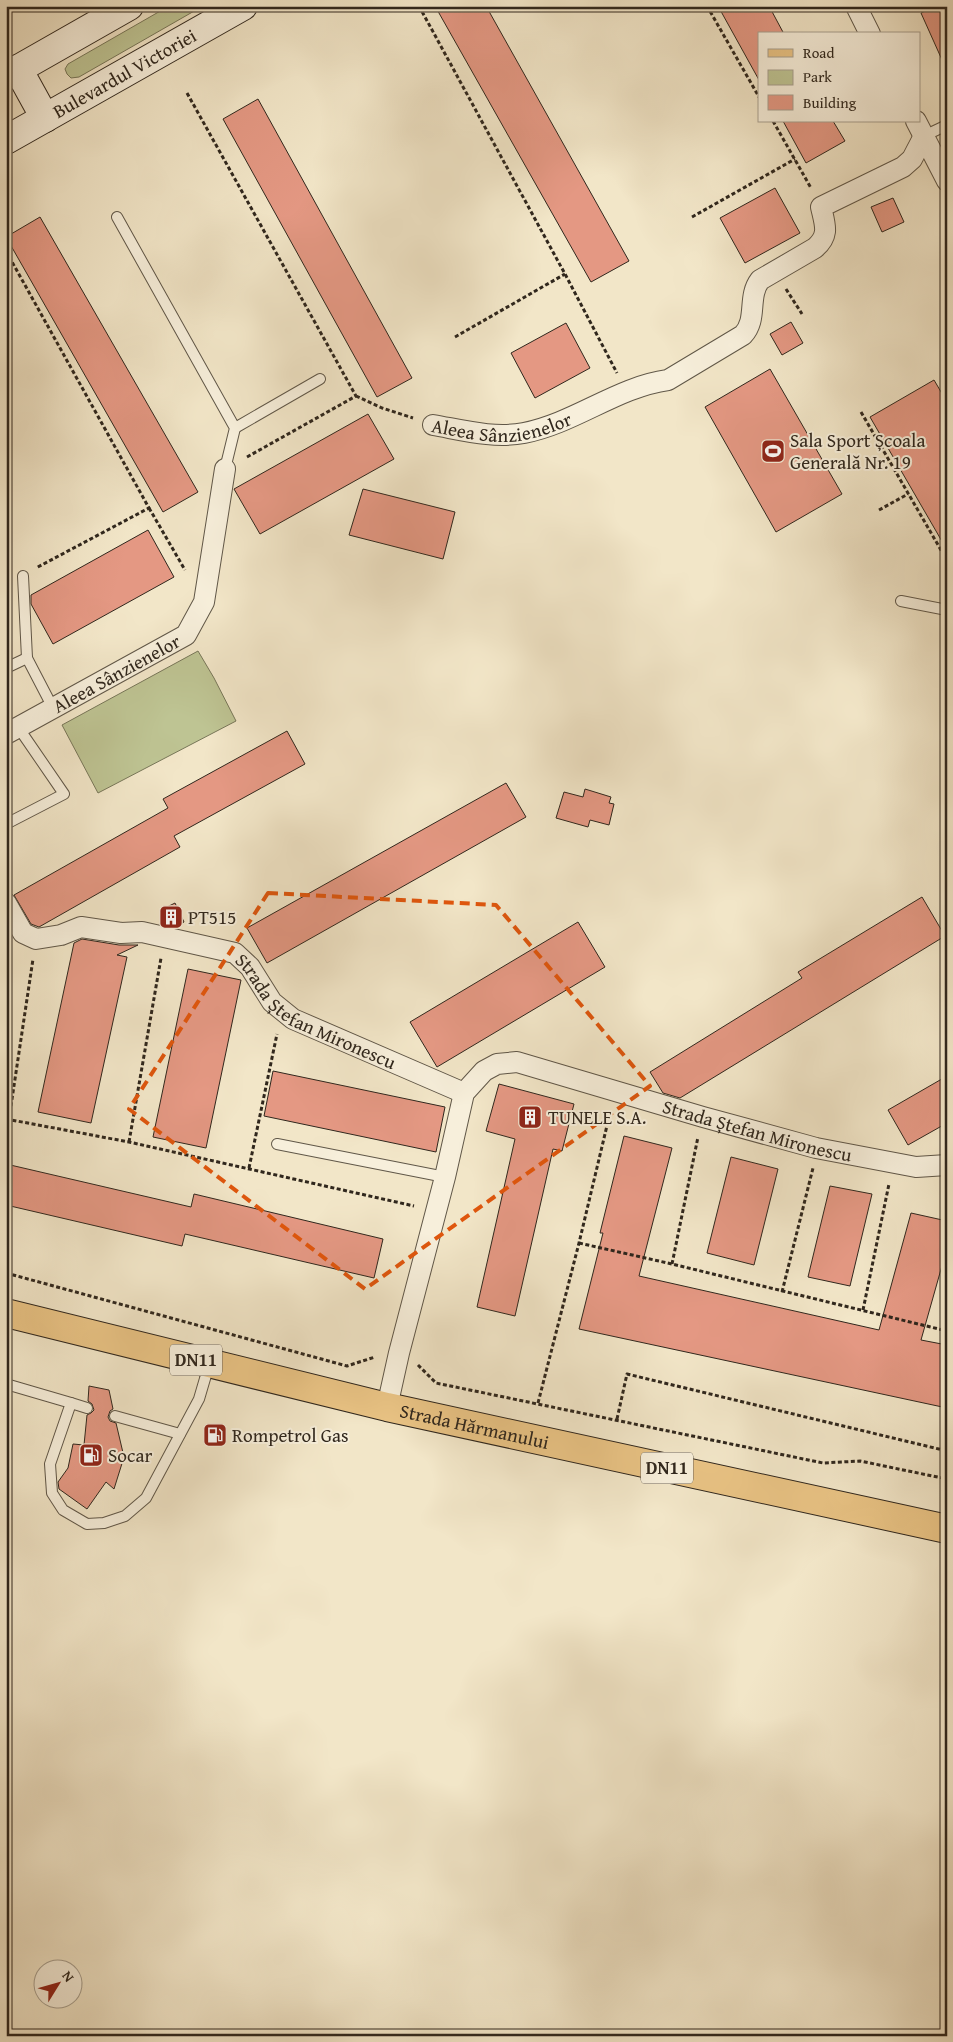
<svg xmlns="http://www.w3.org/2000/svg" width="953" height="2042" viewBox="0 0 953 2042" font-family="'Gentium Book Plus',serif">
<style>
.green{fill:#bec493;stroke:#777658}
.building{fill:#e49883;stroke:#30271d}
.lines{fill:none;stroke-linecap:round;stroke-linejoin:round}
.lane-casing{stroke:#605748;stroke-width:12}
.street-casing{stroke:#605748;stroke-width:22}
.secondary-casing{stroke:#30271d;stroke-width:30}
.primary-casing{stroke:#30271d;stroke-width:30}
.path{stroke:#30271d;stroke-width:3;stroke-dasharray:4 2.5;stroke-linecap:butt}
.lane{stroke:#f7efdb;stroke-width:10}
.street{stroke:#f7efdb;stroke-width:20}
.secondary{stroke:#f7efdb;stroke-width:28}
.primary{stroke:#e9c384;stroke-width:28}
.marked{fill:none;stroke:#df560d;stroke-width:4;stroke-dasharray:10 6;stroke-linejoin:round}
.labels{text-anchor:middle;stroke-width:4;stroke-linejoin:round;paint-order:stroke}
.shield{fill:#f7efdb;stroke:#6c6356;stroke-width:1}
.shield-label{font-size:18px;font-weight:bold;fill:#30271d}
.street-label{font-size:19px;fill:#30271d;stroke:#f7efdb}
.poi-label{font-size:19px;fill:#30271d;stroke:#f7efdb;text-anchor:start}
</style>
<rect width="100%" height="100%" fill="#f2e6c8"/>
<filter id="stains"><feTurbulence type="fractalNoise" baseFrequency=".004" numOctaves="4"/><feColorMatrix values="0 0 0 0 .2 0 0 0 0 .09 0 0 0 0 .02 0 0 0 .5 -.17"/></filter>
<radialGradient id="worn" r=".72"><stop offset=".6" stop-color="#630" stop-opacity="0"/><stop offset="1" stop-color="#630" stop-opacity=".3"/></radialGradient>
<g class="green">
<polygon points="169,6 203,6 79,77 71,78 67,74 65,69 68,64"/>
<polygon points="198,651 214,678 236,721 98,793 62,725"/>
</g>
<g class="building">
<polygon points="435,6 486,6 629,261 591,282"/>
<polygon points="718,6 769,6 784,34 759,34 759,80"/>
<polygon points="936,6 947,6 947,71 921,13"/>
<polygon points="258,99 412,378 377,397 223,119"/>
<polygon points="783,121 833,121 845,141 806,163"/>
<polygon points="775,188 800,233 745,263 720,218"/>
<polygon points="893,198 904,222 882,232 871,207"/>
<polygon points="40,217 198,492 163,512 6,237"/>
<polygon points="791,322 803,343 782,355 770,334"/>
<polygon points="566,323 590,368 535,398 511,353"/>
<polygon points="770,369 842,494 776,532 705,407"/>
<polygon points="934,380 947,402 947,550 870,417"/>
<polygon points="368,414 394,459 260,534 234,489"/>
<polygon points="363,489 455,512 443,559 349,535"/>
<polygon points="148,530 174,577 53,644 31,604 31,595"/>
<polygon points="287,731 305,764 174,836 180,847 39,927 31,924 14,895 168,808 163,799"/>
<polygon points="506,783 526,817 267,963 247,928"/>
<polygon points="585,789 611,797 609,803 614,804 609,825 590,820 588,827 556,818 564,792 583,797"/>
<polygon points="922,897 945,936 680,1098 663,1093 650,1072 802,978 798,972"/>
<polygon points="175,903 184,922 174,927 164,925 161,918 161,910"/>
<polygon points="578,922 605,967 437,1067 410,1022"/>
<polygon points="82,939 119,945 138,945 117,955 127,957 91,1123 38,1112 74,943"/>
<polygon points="188,969 241,980 206,1148 153,1137"/>
<polygon points="273,1071 445,1107 436,1152 264,1116"/>
<polygon points="947,1076 947,1123 908,1145 888,1110"/>
<polygon points="499,1084 574,1104 562,1151 553,1149 515,1316 477,1307 515,1139 486,1131"/>
<polygon points="624,1136 672,1148 639,1276 879,1330 911,1213 947,1221 947,1248 921,1340 947,1345 947,1408 579,1329 603,1233 600,1233"/>
<polygon points="731,1157 778,1169 754,1265 707,1253"/>
<polygon points="6,1164 191,1207 194,1194 383,1239 374,1278 185,1234 182,1246 6,1205"/>
<polygon points="830,1186 872,1194 850,1286 808,1277"/>
<polygon points="89,1386 109,1390 113,1409 110,1411 108,1417 110,1421 116,1423 124,1457 114,1489 106,1482 87,1509 59,1489 58,1482 68,1468 73,1444 84,1445 87,1415 91,1413 94,1410 92,1404 88,1401"/>
</g>
<g class="lines">
<g class="lane-casing">
<g id="lane">
<polyline points="924,136 947,125"/>
<polyline points="117,217 235,428 225,469"/>
<polyline points="235,428 320,379"/>
<polyline points="23,576 27,658 53,708"/>
<polyline points="901,601 947,610"/>
<polyline points="6,668 27,658"/>
<polyline points="6,824 64,794 18,727"/>
<polyline points="277,1144 445,1177"/>
<polyline points="6,1384 71,1403 50,1464 52,1493 63,1510 87,1524 104,1523 125,1516 146,1498 199,1399 209,1365"/>
<polyline points="71,1403 87,1408"/>
<polyline points="115,1416 180,1434"/>
</g>
</g>
<g class="street-casing">
<g id="street">
<polyline points="856,6 870,34"/>
<polyline points="916,121 947,181"/>
<path id="s1" d="M433,425C462,430 494,439 524,433C575,423 617,387 668,380L743,335C758,319 747,297 760,280L815,248C830,235 825,225 821,207L903,167L912,159L924,136"/>
<path id="s2" d="M6,734L186,635L204,602L225,469"/>
<path id="s3" d="M6,903L23,933L36,939L61,935L81,927L121,933L142,932L235,953L250,967L272,1002L293,1019L464,1093"/>
<path id="s4" d="M387,1407L399,1353L445,1177L464,1093L484,1071L497,1064L517,1062L703,1117L816,1148L916,1167L947,1165"/>
</g>
</g>
<g class="secondary-casing">
<g id="secondary">
<polyline points="18,69 45,118"/>
<polyline points="6,76 129,6"/>
<path id="s5" d="M6,140L243,6"/>
</g>
</g>
<g class="primary-casing">
<g id="primary">
<path id="s6" d="M6,1313L387,1407L947,1529"/>
</g>
</g>
<g class="path">
<polyline points="419,6 565,274 617,373"/>
<polyline points="707,6 759,97"/>
<polyline points="187,93 356,396"/>
<polyline points="773,121 811,188"/>
<polyline points="692,217 795,159"/>
<polyline points="6,251 149,508 36,568"/>
<polyline points="786,289 802,314"/>
<polyline points="455,337 565,274"/>
<polyline points="356,396 382,408 413,418"/>
<polyline points="861,412 945,557"/>
<polyline points="247,457 356,396"/>
<polyline points="149,508 185,570"/>
<polyline points="879,510 908,494"/>
<polyline points="6,1119 129,1142 414,1206"/>
<polyline points="9,1119 33,959"/>
<polyline points="129,1142 161,958"/>
<polyline points="249,1168 277,1034"/>
<polyline points="579,1243 672,1264 947,1331"/>
<polyline points="672,1264 698,1137"/>
<polyline points="6,1273 347,1366 375,1357"/>
<polyline points="782,1292 813,1168"/>
<polyline points="863,1310 889,1184"/>
<polyline points="418,1365 436,1383 823,1463 860,1461 947,1479"/>
<polyline points="538,1403 579,1243 610,1113"/>
<polyline points="617,1419 627,1374 947,1451"/>
</g>
<use href="#lane" class="lane"/>
<use href="#street" class="street"/>
<use href="#secondary" class="secondary"/>
<use href="#primary" class="primary"/>
</g>
<path class="marked" d="M268,893L496,905L650,1086L365,1289L129,1109Z"/>
<defs>
<g id="stadium-square" transform="scale(1.25)"><rect x="-9" y="-9" width="18" height="18" rx="4" fill="#8f2418" stroke="#f7efdb"/><path d="M0-5a6.5 5 0 1 0 0 10a6.5 5 0 1 0 0-10ZM-3.5-1.8h7v3.6h-7Z" fill="#fff"/></g>
<g id="building-square" transform="scale(1.25)"><rect x="-9" y="-9" width="18" height="18" rx="4" fill="#8f2418" stroke="#f7efdb"/><path d="M-4-6H4V6H1V3H-1V6H-4ZM-2.5-4.3h1.7v1.8h-1.7ZM.8-4.3h1.7v1.8H.8ZM-2.5-1h1.7V.8h-1.7ZM.8-1h1.7V.8H.8Z" fill="#fff"/></g>
<g id="fuel-square" transform="scale(1.25)"><rect x="-9" y="-9" width="18" height="18" rx="4" fill="#8f2418" stroke="#f7efdb"/><path d="M-5.5-6h7V0h2V4h1.3V-2.5L3-4.5l.8-.8L6-3V5H2.5V1h-1V6h-7ZM-4.2-4.7v3.2H.2V-4.7Z" fill="#fff"/></g>
</defs>
<g fill-rule="evenodd">
<use href="#stadium-square" x="773" y="451"/>
<use href="#building-square" x="171" y="917"/>
<use href="#building-square" x="530" y="1117"/>
<use href="#fuel-square" x="215" y="1435"/>
<use href="#fuel-square" x="91" y="1455"/>
</g>
<g class="labels">
<g class="shield">
<rect x="170" y="1344.5" width="52" height="31" rx="4"/>
<rect x="641" y="1452.5" width="52" height="31" rx="4"/>
</g>
<g class="shield-label">
<text x="196" y="1366">DN11</text>
<text x="667" y="1474">DN11</text>
</g>
<g class="street-label">
<text dy="7" stroke="none"><textPath href="#s5" startOffset="136">Bulevardul Victoriei</textPath></text>
<text dy="7" stroke="none"><textPath href="#s1" startOffset="70">Aleea Sânzienelor</textPath></text>
<text dy="7" stroke="none"><textPath href="#s2" startOffset="126">Aleea Sânzienelor</textPath></text>
<text dy="7" stroke="none"><textPath href="#s3" startOffset="355">Strada Ștefan Mironescu</textPath></text>
<text dy="7" stroke="none"><textPath href="#s4" startOffset="638">Strada Ștefan Mironescu</textPath></text>
<text dy="7" stroke="none"><textPath href="#s6" startOffset="482">Strada Hărmanului</textPath></text>
</g>
<g class="poi-label">
<text x="790" y="447">Sala Sport Școala<tspan x="790" dy="22">Generală Nr. 19</tspan></text>
<text x="188" y="924">PT515</text>
<text x="548" y="1124">TUNELE S.A.</text>
<text x="232" y="1442">Rompetrol Gas</text>
<text x="108" y="1462">Socar</text>
</g>
</g>
<rect width="953" height="2042" fill="none" stroke="#f2e6c8" stroke-width="25"/>
<rect x="8" y="8" width="938" height="2027" fill="none" stroke="#30271d" stroke-width="2.5"/>
<rect x="12" y="12" width="928" height="2017" fill="none" stroke="#30271d"/>
<rect x="758" y="32" width="162" height="90" fill="#f7efdb" stroke="#a79f8f"/>
<rect x="768" y="49" width="25" height="8" fill="#e9c384" stroke="#a79f8f"/>
<text x="803" y="58" font-size="15" fill="#30271d">Road</text>
<rect x="768" y="70" width="25" height="15" fill="#bec493" stroke="#a79f8f"/>
<text x="803" y="82" font-size="15" fill="#30271d">Park</text>
<rect x="768" y="95" width="25" height="15" fill="#e49883" stroke="#a79f8f"/>
<text x="803" y="108" font-size="15" fill="#30271d">Building</text>
<g transform="translate(58 1984) rotate(53)"><circle r="24" fill="#f7efdb" stroke="#a79f8f"/>
<path d="M0-4L9 19L0 12L-9 19Z" fill="#8f2418"/>
<text y="-8" font-size="14" font-weight="bold" text-anchor="middle" fill="#30271d">N</text>
</g>
<rect width="100%" height="100%" filter="url(#stains)"/>
<rect width="100%" height="100%" fill="url(#worn)"/>
</svg>
